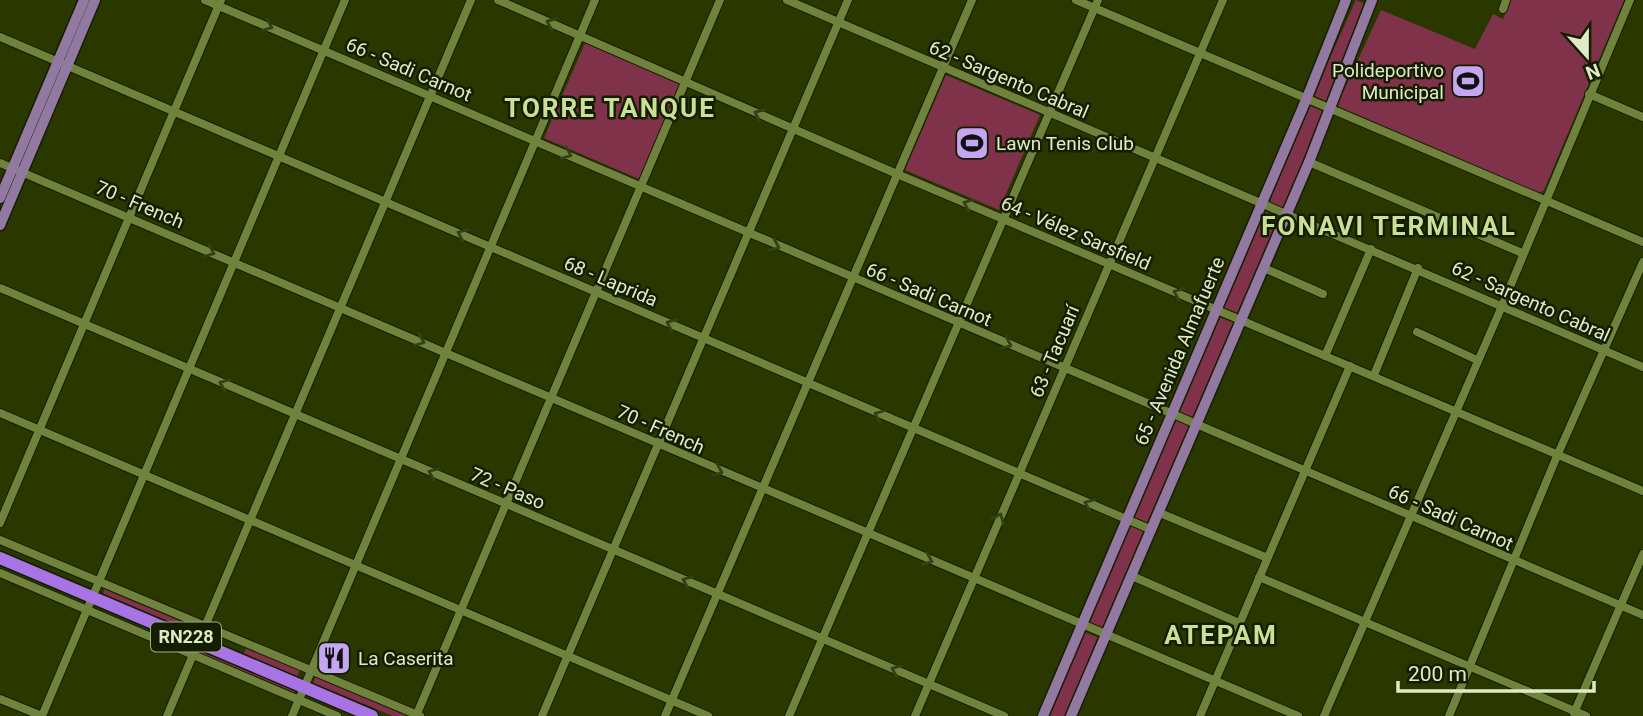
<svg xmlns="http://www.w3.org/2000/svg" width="1643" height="716" viewBox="0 0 1643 716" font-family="Roboto,sans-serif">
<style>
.green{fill:#7f324a}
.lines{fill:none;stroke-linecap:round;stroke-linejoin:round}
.minor-casing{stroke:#151e00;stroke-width:10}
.major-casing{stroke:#151e00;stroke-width:13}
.highway-casing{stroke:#151e00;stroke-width:15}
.minor{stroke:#6f833d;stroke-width:8}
.major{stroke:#9179a2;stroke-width:10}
.highway{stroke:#a773e5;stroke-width:12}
.oneway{stroke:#344116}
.labels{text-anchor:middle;stroke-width:5;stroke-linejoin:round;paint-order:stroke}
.shield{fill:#151d01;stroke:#a2ad8c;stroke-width:2}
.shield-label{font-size:18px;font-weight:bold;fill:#dfebc7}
.street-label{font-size:19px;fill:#dfebc7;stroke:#151d01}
.poi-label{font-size:19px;fill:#dfebc7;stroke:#151d01;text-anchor:start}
.district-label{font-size:26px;font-weight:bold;letter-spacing:2px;fill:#c9e197;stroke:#151d01}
</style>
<rect width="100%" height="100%" fill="#2a3800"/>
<g class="green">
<polygon points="1356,0 1371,7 1327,102 1313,95"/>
<polygon points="1511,0 1624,0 1544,190 1537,194 1339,109 1338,103 1381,10 1475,49 1493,14 1503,19"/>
<polygon points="585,43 681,84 639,179 544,138"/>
<polygon points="946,75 1040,115 999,210 905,170"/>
<polygon points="1310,106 1324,112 1283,208 1269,202"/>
<polygon points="1264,211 1279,217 1238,313 1223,307"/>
<polygon points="1219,317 1234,323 1193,418 1178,412"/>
<polygon points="1175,420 1190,426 1149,523 1134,517"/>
<polygon points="1130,526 1145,532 1104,628 1089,622"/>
<polygon points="105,588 195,627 193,632 103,594"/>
<polygon points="1084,632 1099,638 1066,716 1049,716"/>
<polygon points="246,648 300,670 297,676 244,654"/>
<polygon points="202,651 295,690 293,694 201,656"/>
<polygon points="316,676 407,714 406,716 393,716 313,683"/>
</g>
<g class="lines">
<g class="minor-casing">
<g id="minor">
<polyline points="205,0 1643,615"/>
<polyline points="498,0 897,174 1643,491"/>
<polyline points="787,0 1643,367"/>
<polyline points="1076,0 1643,242"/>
<polyline points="1503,9 1506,0"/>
<polyline points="0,37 1152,530"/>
<polyline points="1589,94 1643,117"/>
<polyline points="1309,162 1522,253"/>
<polyline points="0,163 1298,716"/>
<polyline points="1264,268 1323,294"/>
<polyline points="0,288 1004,716"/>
<polyline points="1417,332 1477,360"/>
<polyline points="1325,356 1371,249"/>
<polyline points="1374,375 1418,268"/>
<polyline points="0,413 708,716"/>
<polyline points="1160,513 1265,557"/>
<polyline points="0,523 221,0"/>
<polyline points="0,540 420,716"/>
<polyline points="0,573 337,716"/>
<polyline points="1132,576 1239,623"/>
<polyline points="1259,577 1586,716"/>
<polyline points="0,699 42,716"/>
<polyline points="1574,713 1643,554"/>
<polyline points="42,716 345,0"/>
<polyline points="167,716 471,0"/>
<polyline points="292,716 595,0"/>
<polyline points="416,716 720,0"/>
<polyline points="542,716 848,0"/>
<polyline points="665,716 972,0"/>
<polyline points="789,716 1098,0"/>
<polyline points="915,716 1223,0"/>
<polyline points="1200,716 1350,366"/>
<polyline points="1324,716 1502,306 1630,0"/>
<polyline points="1449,716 1557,456 1643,262"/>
</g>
</g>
<g class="major-casing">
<g id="major">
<polyline points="0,198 84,0"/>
<polyline points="0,225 95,0"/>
<polyline points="1043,716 1306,100 1346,0"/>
<polyline points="1071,716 1309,162 1372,0"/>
</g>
</g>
<g class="highway-casing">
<polyline id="highway" points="0,558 372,716"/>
</g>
<use href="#minor" class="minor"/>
<use href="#major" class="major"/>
<use href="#highway" class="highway"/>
</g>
<defs><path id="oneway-chevron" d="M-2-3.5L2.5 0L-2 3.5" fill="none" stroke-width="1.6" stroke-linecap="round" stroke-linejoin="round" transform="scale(1.75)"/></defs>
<g class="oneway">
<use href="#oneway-chevron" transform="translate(551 23) rotate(-156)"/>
<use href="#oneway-chevron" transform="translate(268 26) rotate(23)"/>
<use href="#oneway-chevron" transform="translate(759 114) rotate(-156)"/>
<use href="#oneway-chevron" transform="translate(567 154) rotate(23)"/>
<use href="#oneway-chevron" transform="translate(968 204) rotate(-157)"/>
<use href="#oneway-chevron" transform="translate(462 234) rotate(-157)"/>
<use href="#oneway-chevron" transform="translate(775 246) rotate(23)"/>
<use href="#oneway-chevron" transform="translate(210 252) rotate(23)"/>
<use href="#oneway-chevron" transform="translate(1178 293) rotate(-157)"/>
<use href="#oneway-chevron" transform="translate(671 324) rotate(-156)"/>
<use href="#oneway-chevron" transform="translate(420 341) rotate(23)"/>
<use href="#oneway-chevron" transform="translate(1007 344) rotate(24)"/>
<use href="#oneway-chevron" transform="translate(224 384) rotate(-157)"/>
<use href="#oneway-chevron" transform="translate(879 415) rotate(-157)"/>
<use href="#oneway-chevron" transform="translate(718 471) rotate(23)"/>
<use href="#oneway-chevron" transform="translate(433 473) rotate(-157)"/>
<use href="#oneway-chevron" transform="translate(1089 504) rotate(-157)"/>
<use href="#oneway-chevron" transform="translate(999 518) rotate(-67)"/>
<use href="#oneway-chevron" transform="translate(928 560) rotate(23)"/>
<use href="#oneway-chevron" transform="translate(687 581) rotate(-157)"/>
<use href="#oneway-chevron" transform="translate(896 670) rotate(-157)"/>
</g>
<defs>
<g id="stadium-square" transform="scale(1.75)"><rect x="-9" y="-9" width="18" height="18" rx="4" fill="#c5a6f0" stroke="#151d01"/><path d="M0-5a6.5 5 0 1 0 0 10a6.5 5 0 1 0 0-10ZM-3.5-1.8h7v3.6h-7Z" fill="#111"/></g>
<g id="restaurant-square" transform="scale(1.75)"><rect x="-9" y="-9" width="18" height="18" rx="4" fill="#c5a6f0" stroke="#151d01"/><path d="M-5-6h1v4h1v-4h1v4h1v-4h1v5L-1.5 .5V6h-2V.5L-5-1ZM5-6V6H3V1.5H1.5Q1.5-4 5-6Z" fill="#111"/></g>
</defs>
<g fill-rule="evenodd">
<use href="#stadium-square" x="1468" y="81"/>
<use href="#stadium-square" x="972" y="143"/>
<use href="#restaurant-square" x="334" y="658"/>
</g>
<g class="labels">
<rect class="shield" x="151" y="622.5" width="70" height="29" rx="5"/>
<g class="shield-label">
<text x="186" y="643">RN228</text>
</g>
<g class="street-label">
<text transform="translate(409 69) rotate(23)" y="7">66 - Sadi Carnot</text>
<text transform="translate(1009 79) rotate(23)" y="7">62 - Sargento Cabral</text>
<text transform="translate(140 204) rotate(23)" y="7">70 - French</text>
<text transform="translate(1076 233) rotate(23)" y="7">64 - Vélez Sarsfield</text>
<text transform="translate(611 281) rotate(23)" y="7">68 - Laprida</text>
<text transform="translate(929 294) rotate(23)" y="7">66 - Sadi Carnot</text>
<text transform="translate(1531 301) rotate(24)" y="7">62 - Sargento Cabral</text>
<text transform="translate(1054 351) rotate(-67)" y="7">63 - Tacuarí</text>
<text transform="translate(1179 351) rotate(-67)" y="7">65 - Avenida Almafuerte</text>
<text transform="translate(661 429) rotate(24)" y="7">70 - French</text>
<text transform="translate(508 488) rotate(23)" y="7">72 - Paso</text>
<text transform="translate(1451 517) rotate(24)" y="7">66 - Sadi Carnot</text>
</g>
<g class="poi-label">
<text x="1444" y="77" text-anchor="end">Polideportivo<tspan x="1444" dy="22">Municipal</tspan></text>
<text x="996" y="150">Lawn Tenis Club</text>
<text x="358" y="665">La Caserita</text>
</g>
<g class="district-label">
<text x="610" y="117">TORRE TANQUE</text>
<text x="1389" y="235">FONAVI TERMINAL</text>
<text x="1221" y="644">ATEPAM</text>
</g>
</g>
<g transform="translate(1587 56) rotate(159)" stroke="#151d01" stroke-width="5" paint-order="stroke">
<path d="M0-5L12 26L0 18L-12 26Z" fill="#dfebc7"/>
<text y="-10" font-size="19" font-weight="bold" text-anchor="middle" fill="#dfebc7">N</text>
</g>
<path d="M1398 681v10h196v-10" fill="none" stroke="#dfebc7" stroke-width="3.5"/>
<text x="1408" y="681" font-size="21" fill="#dfebc7" stroke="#151d01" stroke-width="5" paint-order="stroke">200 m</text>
</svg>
